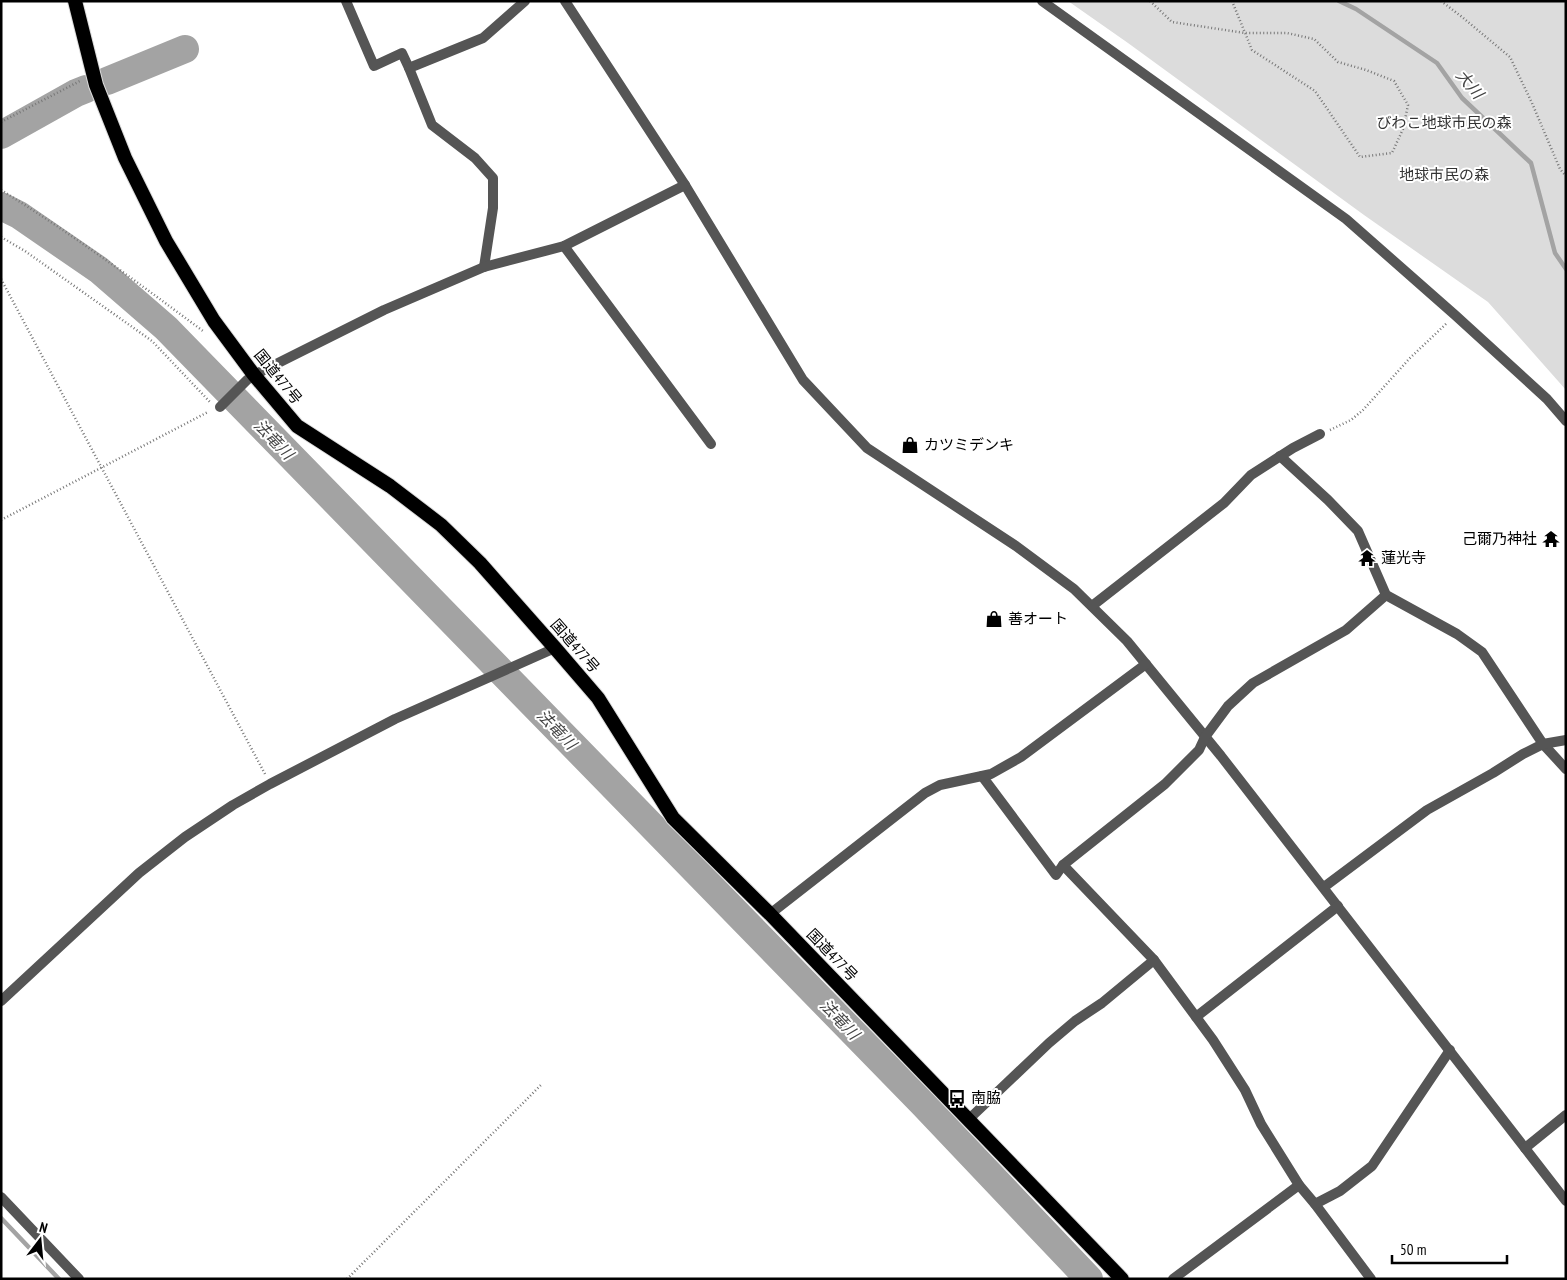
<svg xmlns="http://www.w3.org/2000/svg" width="1567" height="1280" viewBox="0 0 1567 1280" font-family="'PT Sans Narrow','Noto Sans JP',sans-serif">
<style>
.green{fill:#dcdcdc}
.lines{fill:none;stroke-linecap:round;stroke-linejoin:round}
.stream{stroke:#a3a3a3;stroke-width:4.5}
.river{stroke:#a3a3a3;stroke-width:28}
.trunk-casing{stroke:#dbdbdb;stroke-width:16}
.path{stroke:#777;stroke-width:2.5;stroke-dasharray:1 2.5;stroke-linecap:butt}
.minor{stroke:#555;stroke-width:10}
.tertiary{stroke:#555;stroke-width:10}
.trunk{stroke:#000;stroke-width:14}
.labels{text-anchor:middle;stroke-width:4;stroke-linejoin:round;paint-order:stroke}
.park-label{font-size:15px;fill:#333;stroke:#fff}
.street-label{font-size:15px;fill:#000;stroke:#fff}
.poi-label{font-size:15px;fill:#000;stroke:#fff;text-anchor:start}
.water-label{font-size:16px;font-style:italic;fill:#444;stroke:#fff}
</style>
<rect width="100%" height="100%" fill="#fff"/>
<polygon class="green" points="1068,1 1566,1 1566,390 1488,302 1364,215 1128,43"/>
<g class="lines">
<g class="stream">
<polyline points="1339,1 1356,9 1437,63 1462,98 1531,163 1555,253 1566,269"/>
<polyline points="1,1218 59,1279"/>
</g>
<g class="river">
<polyline points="107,81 185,49"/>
<polyline points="1,135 76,93 86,89"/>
<polyline points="1,206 19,215 99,270 166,328 923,1104 1089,1279"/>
</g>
<g class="trunk-casing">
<polyline id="trunk" points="75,1 96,85 125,158 166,241 214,321 254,375 297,426 390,486 441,525 480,563 555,648 598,698 673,818 770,914 1122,1279"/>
</g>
<g class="path">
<polyline points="1150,1 1172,22 1245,33 1287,33 1314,39 1338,62 1366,70 1394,81 1408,105 1403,129 1392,153 1360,157 1315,91 1252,50 1232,1"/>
<polyline points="1441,1 1462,17 1510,57 1532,103 1560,169 1566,176"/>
<polyline points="1,122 80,81"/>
<path d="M1,190C71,233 137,282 203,331"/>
<polyline points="1,237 25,251 152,341 210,402"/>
<polyline points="1,279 265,774"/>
<polyline points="1330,430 1351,420 1363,410 1410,358 1447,323"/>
<polyline points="1,520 208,412"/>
<polyline points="347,1279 542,1084"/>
</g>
<g class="minor">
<polyline points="346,1 374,66 402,53 409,68"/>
<polyline points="565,1 685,185 803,380 867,448 1016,546 1074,589 1127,641 1221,756 1566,1201"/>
<polyline points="1042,1 1346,219 1455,315 1547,399 1566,421"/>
<polyline points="564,246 711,444"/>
<polyline points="484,267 493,208 493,178 475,158 432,125 409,68 483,38 525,1"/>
<polyline points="220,407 247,380 254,375 384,310 484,267 564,246 685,185"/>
<polyline points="1280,456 1328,500 1358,531 1386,595 1457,634 1482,652 1543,744 1566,769"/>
<polyline points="1092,606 1224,503 1251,475 1293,448 1320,434"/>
<polyline points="982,776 1056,875 1063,865 1165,784 1199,750 1205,737 1228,706 1253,683 1346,630 1386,595"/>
<polyline points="1063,865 1154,960"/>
<polyline points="1324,887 1427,810 1493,773 1523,754 1543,744 1566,740"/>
<polyline points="770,914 925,793 940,785 991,774 1021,757 1146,664"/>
<polyline points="1196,1017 1338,906"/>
<polyline points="968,1120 1049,1043 1075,1021 1102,1003 1154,960 1213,1040 1245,1090 1261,1124 1299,1185 1315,1204 1371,1279"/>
<polyline points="1525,1148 1566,1115"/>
<polyline points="1,1197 79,1279"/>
<polyline points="1315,1204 1340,1191 1372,1166 1450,1050"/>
<polyline points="1173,1279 1299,1185"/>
</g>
<polyline class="tertiary" points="1,1001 139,873 185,837 233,805 270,784 395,719 555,648"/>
<use href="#trunk" class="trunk"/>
</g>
<defs>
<g id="shop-bare" transform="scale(1.35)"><path d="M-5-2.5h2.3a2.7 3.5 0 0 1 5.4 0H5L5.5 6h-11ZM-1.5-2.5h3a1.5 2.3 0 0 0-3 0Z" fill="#000" stroke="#fff" stroke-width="2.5" paint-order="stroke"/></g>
<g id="temple-bare" transform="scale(1.35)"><path d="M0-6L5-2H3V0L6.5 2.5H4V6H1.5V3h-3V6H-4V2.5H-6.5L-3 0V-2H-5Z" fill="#000" stroke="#fff" stroke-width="2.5" paint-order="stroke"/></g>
<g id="bus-bare" transform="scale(1.35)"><path d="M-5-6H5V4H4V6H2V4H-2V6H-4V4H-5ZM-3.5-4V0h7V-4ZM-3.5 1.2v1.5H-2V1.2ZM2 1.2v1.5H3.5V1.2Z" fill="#000" stroke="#fff" stroke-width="2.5" paint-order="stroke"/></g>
</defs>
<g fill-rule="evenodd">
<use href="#shop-bare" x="910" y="445"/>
<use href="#temple-bare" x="1551" y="539"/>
<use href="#temple-bare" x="1367" y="558"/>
<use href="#shop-bare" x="994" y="619"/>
<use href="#bus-bare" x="957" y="1098"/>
</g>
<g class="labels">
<g class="park-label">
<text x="1444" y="128">びわこ地球市民の森</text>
<text x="1444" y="180">地球市民の森</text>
</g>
<g class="street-label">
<text transform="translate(278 377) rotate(51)" y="5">国道477号</text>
<text transform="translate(575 646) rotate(49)" y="5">国道477号</text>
<text transform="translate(832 955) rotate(46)" y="5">国道477号</text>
</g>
<g class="poi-label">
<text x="924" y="450">カツミデンキ</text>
<text x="1537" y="544" text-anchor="end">己爾乃神社</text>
<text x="1381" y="563">蓮光寺</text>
<text x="1008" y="624">善オート</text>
<text x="971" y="1103">南脇</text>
</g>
<g class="water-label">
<text transform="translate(1470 84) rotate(50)" y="6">大川</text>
<text transform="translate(274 439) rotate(46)" y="6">法竜川</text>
<text transform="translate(557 729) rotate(46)" y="6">法竜川</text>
<text transform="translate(840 1019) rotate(46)" y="6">法竜川</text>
</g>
</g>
<rect width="1567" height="1280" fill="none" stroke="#000000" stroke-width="5"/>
<g transform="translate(40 1240) rotate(16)" stroke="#ffffff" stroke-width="4" paint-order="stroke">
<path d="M0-4L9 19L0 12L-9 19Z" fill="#000000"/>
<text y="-8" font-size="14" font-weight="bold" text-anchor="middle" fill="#000000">N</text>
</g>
<path d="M1392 1255v8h115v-8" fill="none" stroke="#000000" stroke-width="2.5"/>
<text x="1400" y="1255" font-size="15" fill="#000000" stroke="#ffffff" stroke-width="4" paint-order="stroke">50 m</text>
</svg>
